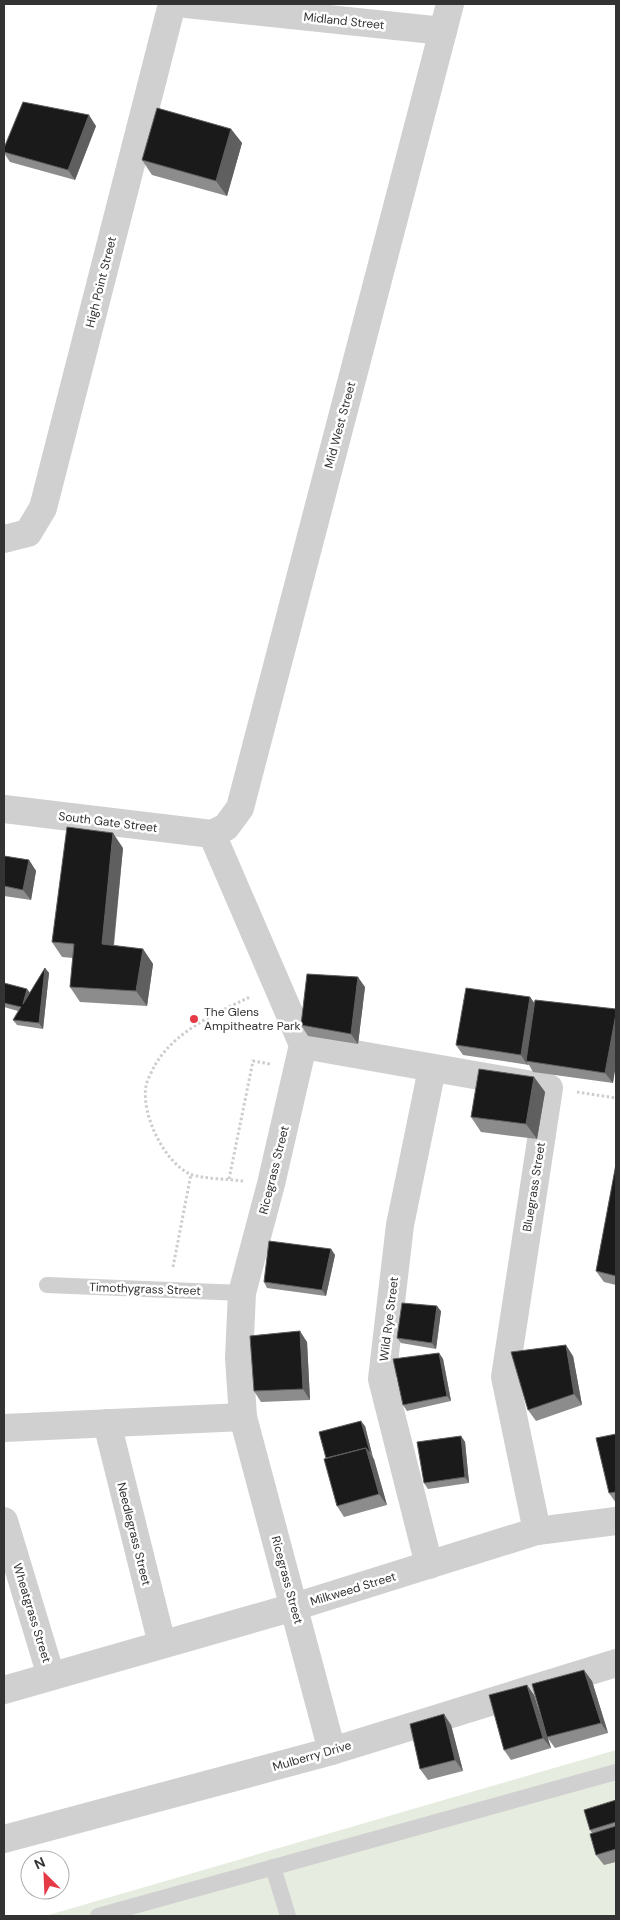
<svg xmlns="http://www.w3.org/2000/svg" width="620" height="1920" viewBox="0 0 620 1920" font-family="'DM Sans',sans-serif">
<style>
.green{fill:#e6ecdf}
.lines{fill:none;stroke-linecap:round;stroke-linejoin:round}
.path{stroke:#cdcdcd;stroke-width:3;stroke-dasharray:2.5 2.5;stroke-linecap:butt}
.service{stroke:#d0d0d0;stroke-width:16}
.minor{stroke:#d0d0d0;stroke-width:28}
.wall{fill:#8c8c8c}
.shaded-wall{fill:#5f5f5f}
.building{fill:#1a1a1a;stroke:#5f5f5f}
.poi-dot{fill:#e63946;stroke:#fff;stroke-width:2}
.labels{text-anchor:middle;stroke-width:5;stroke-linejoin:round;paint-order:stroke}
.street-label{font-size:12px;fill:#333;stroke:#fff}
.poi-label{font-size:12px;fill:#333;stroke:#fff;text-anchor:start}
</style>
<rect width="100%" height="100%" fill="#fff"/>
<polygon class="green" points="616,1750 616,1916 45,1916"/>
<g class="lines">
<g class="path">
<polyline points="577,1092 616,1098"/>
<polyline points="229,1179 253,1061 270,1064"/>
<path d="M243,1181C229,1179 202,1179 190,1174C164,1162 141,1114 146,1086C147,1080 152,1071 155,1065C175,1031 216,1013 250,997"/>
<polyline points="173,1267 191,1174"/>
</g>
<g class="service">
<polyline points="47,1285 242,1293"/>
<polyline points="273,1867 288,1916"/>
<polyline points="98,1916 616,1772"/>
</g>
<g class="minor">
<polyline points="186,4 443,31"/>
<polyline points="4,539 28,533 43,508 172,4"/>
<polyline points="4,809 212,834"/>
<polyline points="212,834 303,1045 271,1184 242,1293 239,1358 243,1417 332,1751"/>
<polyline points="212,834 226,827 240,808 450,4"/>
<polyline points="303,1045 549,1088 505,1377 537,1531"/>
<polyline points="107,1423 162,1644"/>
<polyline points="4,1428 243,1417"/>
<polyline points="4,1521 51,1676"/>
<polyline points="429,1565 382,1379 400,1225 432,1069"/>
<polyline points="4,1690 294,1607 537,1531 616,1521"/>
<polyline points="4,1839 332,1751 616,1663"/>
</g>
</g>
<g class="wall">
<polygon points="96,126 75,180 10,162 4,153 4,148"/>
<polygon points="231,129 242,143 227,196 152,175 142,160"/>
<polygon points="123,848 114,946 143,949 153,964 147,1006 80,1002 70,987 73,958 62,957 52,942"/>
<polygon points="4,856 29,860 36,871 31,900 4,896"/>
<polygon points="45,968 49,973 43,1029 17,1025 13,1020 18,1011 4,1007 4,983 30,993"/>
<polygon points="365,987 358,1044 308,1036 301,1025"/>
<polygon points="530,997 534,1003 616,1009 613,1083 533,1072 529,1065 463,1055 456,1045"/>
<polygon points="534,1077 545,1092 537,1139 481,1132 471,1117"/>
<polygon points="616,1164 616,1285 604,1282 596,1271"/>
<polygon points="331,1249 335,1255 326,1296 267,1288 264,1282"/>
<polygon points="441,1311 436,1349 401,1343 397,1338"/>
<polygon points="307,1342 310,1400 261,1402 254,1391"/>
<polygon points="439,1353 443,1359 451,1401 407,1411 403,1405"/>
<polygon points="573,1356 582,1405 536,1421 528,1410"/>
<polygon points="365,1426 373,1458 387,1505 344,1517 337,1506"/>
<polygon points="616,1434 616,1503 609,1493"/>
<polygon points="461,1436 465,1442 469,1483 428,1489 424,1483"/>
<polygon points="592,1681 608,1733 555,1748 547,1737"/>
<polygon points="534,1695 551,1748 511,1760 504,1750"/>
<polygon points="451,1725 463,1771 428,1780 420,1769"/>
<polygon points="616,1800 616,1862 604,1865 596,1855 592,1833 590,1830"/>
</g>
<g class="shaded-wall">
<polygon points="89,115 96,126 75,180 68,170"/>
<polygon points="231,129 242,143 227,196 216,181"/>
<polygon points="113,833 123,848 112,959 102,944"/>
<polygon points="29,860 36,871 31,900 23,890"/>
<polygon points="143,949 153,964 147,1006 136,991"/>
<polygon points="45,968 49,973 43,1029 39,1023"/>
<polygon points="358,977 365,987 358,1044 351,1034"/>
<polygon points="27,989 31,994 23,1004"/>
<polygon points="530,997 538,1008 526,1061 528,1066 521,1055"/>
<polygon points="616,1014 616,1065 613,1083 605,1073"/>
<polygon points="534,1077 545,1092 537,1139 526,1124"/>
<polygon points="331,1249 335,1255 326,1296 322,1290"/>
<polygon points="437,1306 441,1311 436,1349 432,1343"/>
<polygon points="300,1331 307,1342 310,1400 303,1389"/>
<polygon points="566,1345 573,1356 582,1405 574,1394"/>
<polygon points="439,1353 443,1359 451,1401 447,1396"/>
<polygon points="361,1421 365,1426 373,1458 370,1452"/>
<polygon points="461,1436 465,1442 469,1483 465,1477"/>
<polygon points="366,1448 374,1459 387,1505 379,1494"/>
<polygon points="584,1670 592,1681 608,1733 601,1723"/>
<polygon points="527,1685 534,1695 551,1748 543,1738"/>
<polygon points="444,1714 451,1725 463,1771 455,1760"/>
</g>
<g class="building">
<polygon points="23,102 89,115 68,170 4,152 4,148"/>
<polygon points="157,108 231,129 216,181 142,160"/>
<polygon points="67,827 113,833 102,944 143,949 136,991 70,987 74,944 52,942"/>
<polygon points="4,856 29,860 23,890 4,886"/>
<polygon points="45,968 39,1023 13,1020 21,1007 4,1003 4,983 27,989 23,1004"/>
<polygon points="307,974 358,977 351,1034 301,1025"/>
<polygon points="466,988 530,997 521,1055 456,1045"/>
<polygon points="535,1000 616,1009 616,1014 605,1073 526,1061"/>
<polygon points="479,1069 534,1077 526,1124 471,1117"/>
<polygon points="616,1164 616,1276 596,1271"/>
<polygon points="269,1241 331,1249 322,1290 264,1282"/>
<polygon points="402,1303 437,1306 432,1343 397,1338"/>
<polygon points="300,1331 303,1389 254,1391 250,1336"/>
<polygon points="566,1345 574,1394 528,1410 511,1352"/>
<polygon points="439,1353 447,1396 403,1405 393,1359"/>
<polygon points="361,1421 370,1452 369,1452 366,1448 326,1458 319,1432"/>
<polygon points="616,1434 616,1492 609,1493 596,1438"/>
<polygon points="461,1436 465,1477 424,1483 417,1442"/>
<polygon points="366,1448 379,1494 337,1506 324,1459"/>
<polygon points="584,1670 601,1723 547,1737 532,1684"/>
<polygon points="527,1685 543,1738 504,1750 489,1695"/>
<polygon points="444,1714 455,1760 420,1769 410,1724"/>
<polygon points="616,1800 616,1822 590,1830 584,1810"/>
<polygon points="616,1826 616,1849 596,1855 590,1834"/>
</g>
<circle class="poi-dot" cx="194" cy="1019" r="5"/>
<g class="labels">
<g class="street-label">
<text transform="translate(344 21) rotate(6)" y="4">Midland Street</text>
<text transform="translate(101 282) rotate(-76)" y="4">High Point Street</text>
<text transform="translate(340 425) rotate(-75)" y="4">Mid West Street</text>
<text transform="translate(108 822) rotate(7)" y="4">South Gate Street</text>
<text transform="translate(274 1170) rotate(-76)" y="4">Ricegrass Street</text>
<text transform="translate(534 1187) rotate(-81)" y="4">Bluegrass Street</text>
<text transform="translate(145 1289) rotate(2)" y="4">Timothygrass Street</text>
<text transform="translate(389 1319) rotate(-83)" y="4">Wild Rye Street</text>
<text transform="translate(134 1534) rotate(76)" y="4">Needlegrass Street</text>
<text transform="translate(287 1580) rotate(75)" y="4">Ricegrass Street</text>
<text transform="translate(353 1589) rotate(-17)" y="4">Milkweed Street</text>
<text transform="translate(32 1613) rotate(73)" y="4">Wheatgrass Street</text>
<text transform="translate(312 1756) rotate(-16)" y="4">Mulberry Drive</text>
</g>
<g class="poi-label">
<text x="204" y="1016">The Glens<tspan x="204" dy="14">Ampitheatre Park</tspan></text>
</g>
</g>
<rect width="620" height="1920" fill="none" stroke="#333333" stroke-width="10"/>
<g transform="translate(45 1875) rotate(336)"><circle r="24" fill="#ffffff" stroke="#adadad"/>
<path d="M0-4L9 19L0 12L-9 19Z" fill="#e63946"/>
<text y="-8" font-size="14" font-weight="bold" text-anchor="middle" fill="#333333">N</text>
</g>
</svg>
